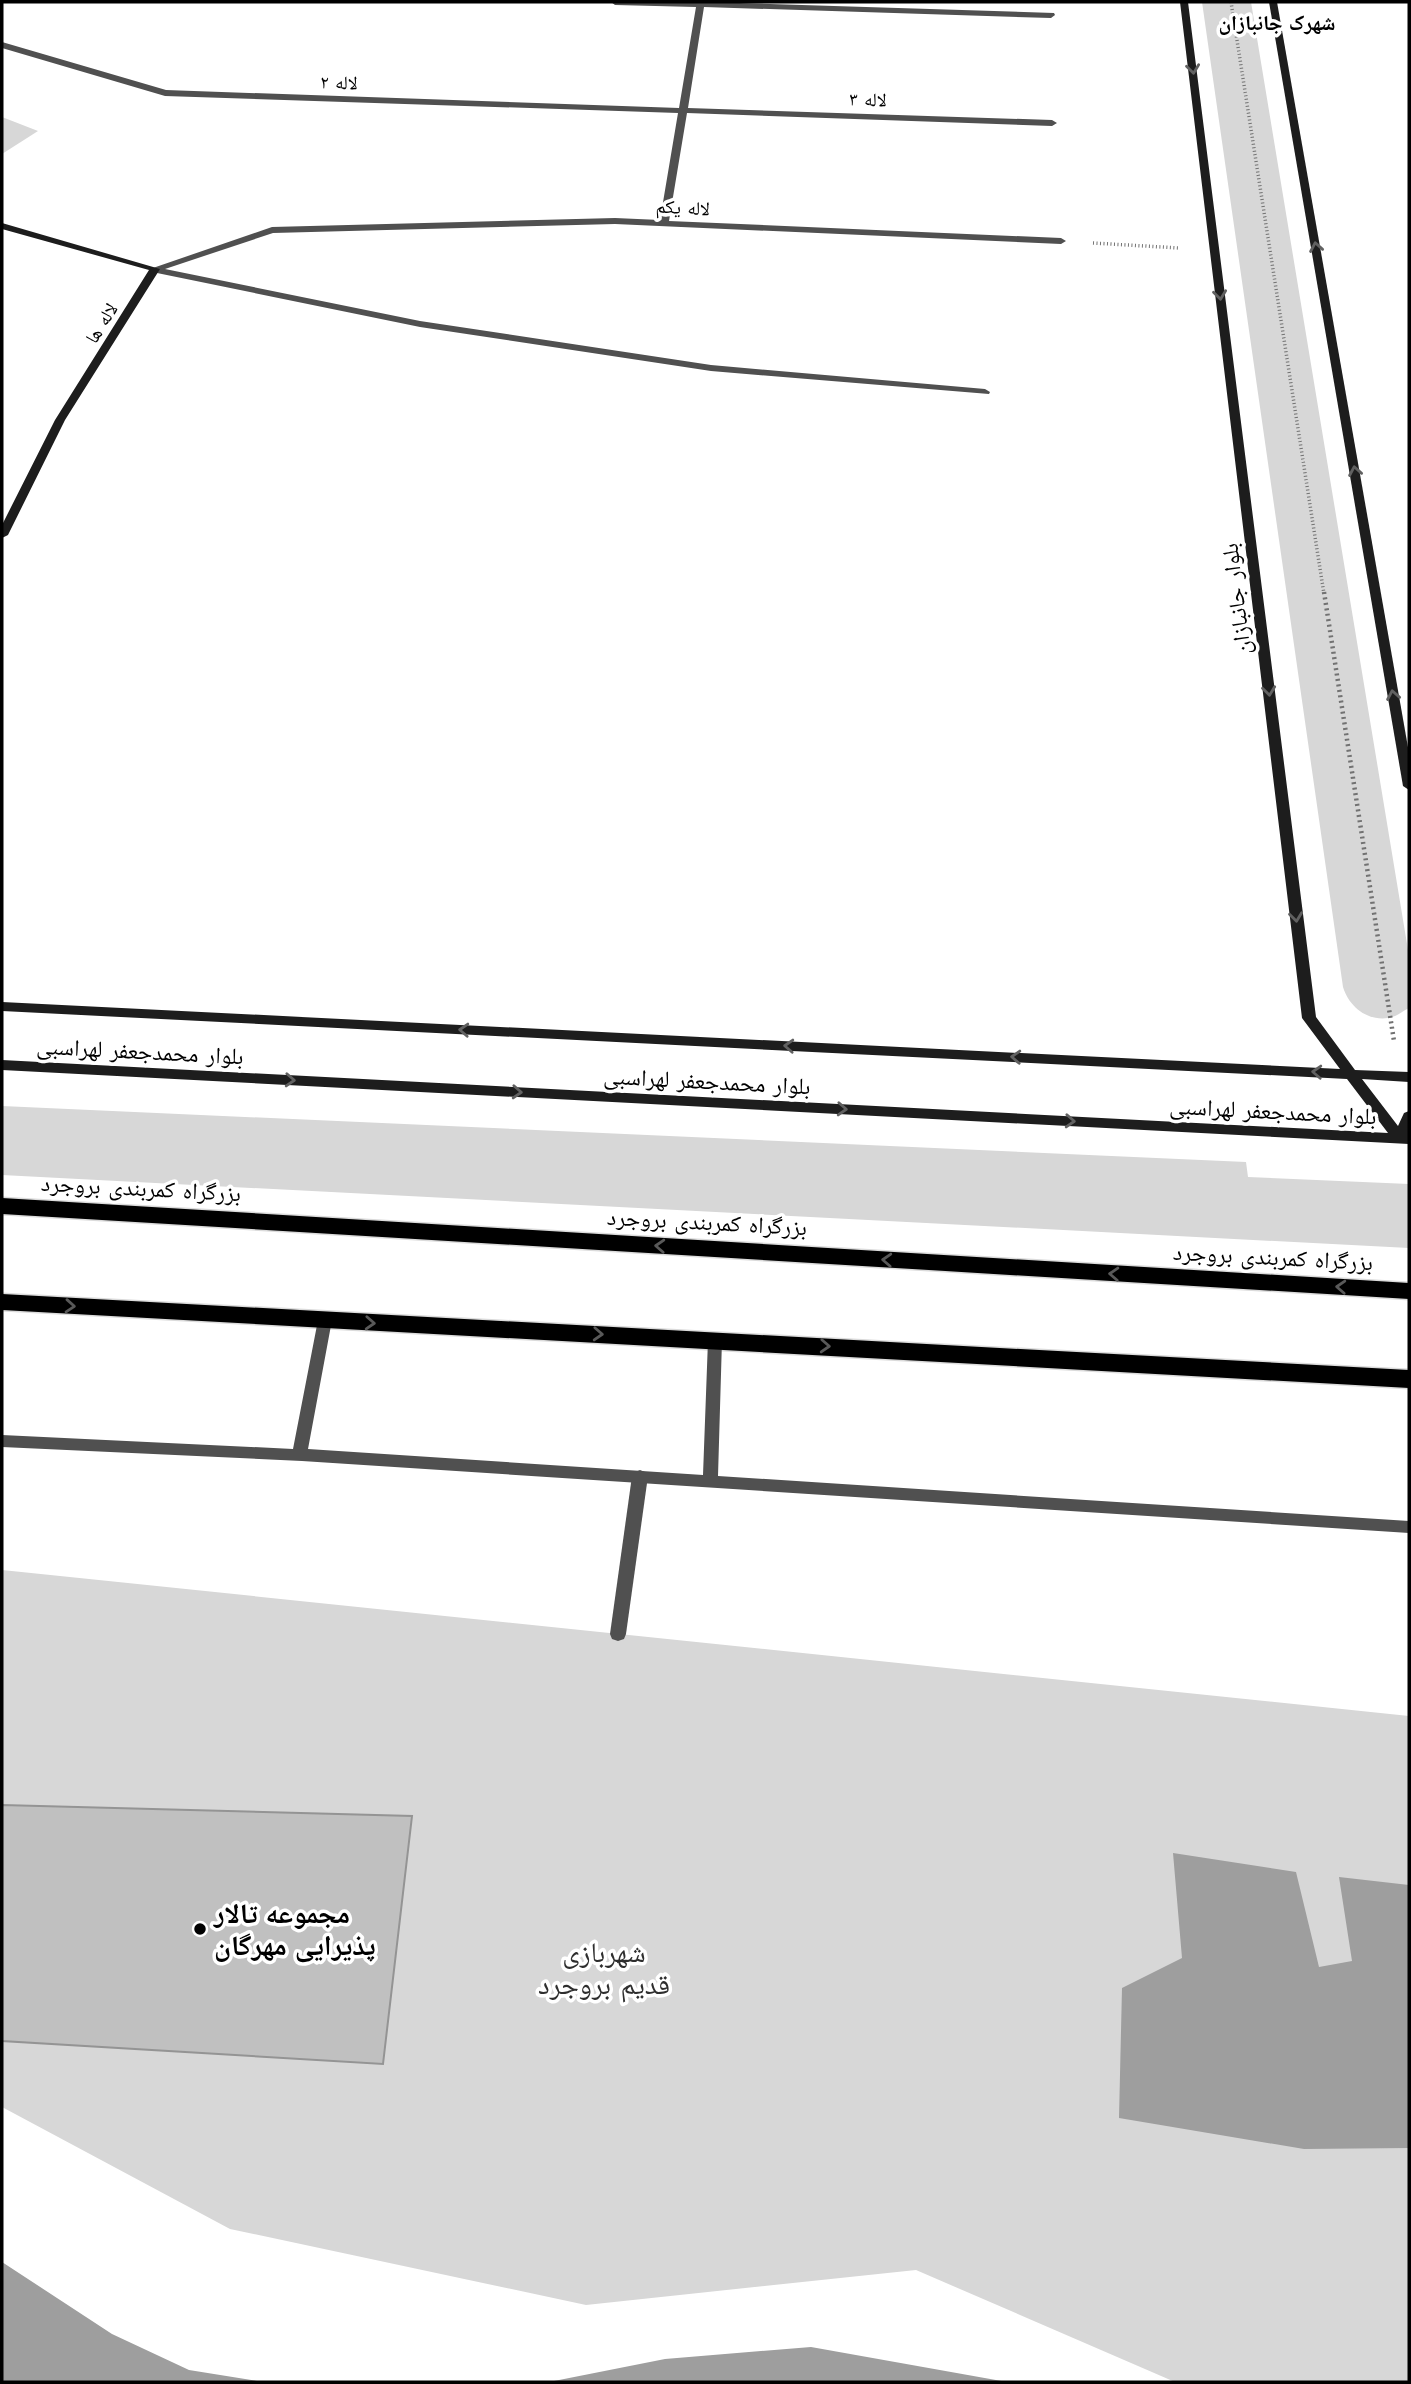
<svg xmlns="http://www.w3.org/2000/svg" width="1411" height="2384" viewBox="0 0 1411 2384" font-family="'Work Sans','Noto Naskh Arabic',sans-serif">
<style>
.green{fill:#d7d7d7}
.water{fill:#9e9e9e}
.building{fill:#c0c0c0;stroke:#949494;stroke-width:2}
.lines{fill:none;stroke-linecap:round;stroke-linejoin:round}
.highway-casing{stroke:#dbdbdb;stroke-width:3}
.path-far1{stroke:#727272;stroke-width:3.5;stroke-dasharray:1 2.5;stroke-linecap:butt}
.path{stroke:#727272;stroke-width:4.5;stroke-dasharray:2 3.5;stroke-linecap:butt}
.lane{fill:#505050;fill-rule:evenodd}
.street{fill:#505050;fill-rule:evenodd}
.secondary{fill:#1d1d1d;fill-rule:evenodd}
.highway{fill:#000;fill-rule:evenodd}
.oneway{stroke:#616161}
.oneway2{stroke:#595959}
.poi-dot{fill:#000;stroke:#fff;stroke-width:2.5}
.labels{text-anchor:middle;stroke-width:7;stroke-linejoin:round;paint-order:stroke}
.far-street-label{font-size:19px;fill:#000;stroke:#fff}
.far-neighbourhood-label{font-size:21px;font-weight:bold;fill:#000;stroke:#fff}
.street-label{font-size:23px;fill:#000;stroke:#fff}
.near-poi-label{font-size:28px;font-weight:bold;fill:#000;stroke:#fff;text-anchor:start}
.near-park-label{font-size:28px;fill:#2e2e2e;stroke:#fff}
</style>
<rect width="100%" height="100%" fill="#fff"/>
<g class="green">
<path d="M1202,2H1251L1409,956V1008C1403,1011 1394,1018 1388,1018C1366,1021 1349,1006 1343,987Z"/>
<polygon points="2,117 38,131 2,154"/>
<polygon points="2,1106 1246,1162 1248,1177 1409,1184 1409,1248 2,1175"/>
<polygon points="2,1570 1409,1716 1409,2382 1175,2382 916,2270 586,2305 230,2229 2,2107"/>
</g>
<g class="water">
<polygon points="1173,1853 1296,1872 1319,1967 1352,1961 1339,1877 1409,1885 1409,2148 1304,2149 1119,2118 1122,1988 1182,1958"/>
<polygon points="2,2262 112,2334 189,2370 263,2382 2,2382"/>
<polygon points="811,2347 1007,2382 549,2382 665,2359"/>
</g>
<polygon class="building" points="2,1805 412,1816 383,2064 2,2041"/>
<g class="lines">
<g class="highway-casing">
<g id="highway">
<polygon points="2,1198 1409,1283 1409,1299 2,1214"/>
<polygon points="2,1294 1409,1370 1409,1388 2,1310"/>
</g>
</g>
<g class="path-far1">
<polyline points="1231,2 1324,594"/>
<polyline points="1093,243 1179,248"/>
</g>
<polyline class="path" points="1324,592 1394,1041"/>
<polygon class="lane" points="640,1470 645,1472 648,1476 626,1634 624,1639 618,1641 612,1639 610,1634 632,1476 635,1472"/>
<g class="street">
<polygon points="611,2 705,2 1054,13 1055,15 1051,18 704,7 688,108 1052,120 1057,123 1052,126 687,113 669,221 1061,238 1066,241 1061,244 615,224 273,233 165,269 420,321 711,365 985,389 990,392 989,394 711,371 420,327 157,273 150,269 272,227 615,218 660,220 678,113 165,96 2,48 2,42 166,90 679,108 696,7 615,5"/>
<polygon points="325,1314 330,1316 332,1320 308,1449 703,1475 708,1340 710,1336 720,1336 722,1340 718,1476 1409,1521 1409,1533 302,1461 2,1447 2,1435 293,1449 318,1320 320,1316"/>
</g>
<g class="secondary">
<polygon points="1180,2 1188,2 1316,1017 1355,1070 1409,1072 1409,1082 1362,1079 1398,1126 1404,1113 1409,1111 1409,1144 2,1070 2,1060 1388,1133 1347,1079 2,1011 2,1002 1340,1069 1302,1018"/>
<polygon points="1269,2 1277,2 1409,753 1409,790 1403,786"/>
<polygon points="2,223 160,269 65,420 8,535 2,538 2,525 55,420 149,270 2,229"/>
</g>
<use href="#highway" class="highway"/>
</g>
<defs><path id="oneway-chevron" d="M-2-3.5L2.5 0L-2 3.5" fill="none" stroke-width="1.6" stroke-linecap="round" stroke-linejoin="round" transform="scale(1.75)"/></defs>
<g class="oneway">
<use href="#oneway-chevron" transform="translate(1193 69) rotate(83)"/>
<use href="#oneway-chevron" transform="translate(1316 247) rotate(-100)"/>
<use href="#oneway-chevron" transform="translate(1220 295) rotate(83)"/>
<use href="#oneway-chevron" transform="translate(1355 471) rotate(-100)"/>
<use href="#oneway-chevron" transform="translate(1269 691) rotate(83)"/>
<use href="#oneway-chevron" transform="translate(1393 695) rotate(-100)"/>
<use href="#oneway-chevron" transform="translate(1296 917) rotate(83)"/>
<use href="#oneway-chevron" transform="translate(464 1030) rotate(-177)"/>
<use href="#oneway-chevron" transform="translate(789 1046) rotate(-177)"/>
<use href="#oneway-chevron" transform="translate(1016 1057) rotate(-177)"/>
<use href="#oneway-chevron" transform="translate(1317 1072) rotate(-177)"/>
<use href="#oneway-chevron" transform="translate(290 1080) rotate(3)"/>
<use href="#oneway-chevron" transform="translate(517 1092) rotate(3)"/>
<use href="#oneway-chevron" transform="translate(842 1109) rotate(3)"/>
<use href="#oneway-chevron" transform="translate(1070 1121) rotate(3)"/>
</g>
<g class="oneway2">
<use href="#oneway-chevron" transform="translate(660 1246) rotate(-177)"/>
<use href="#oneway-chevron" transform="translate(887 1260) rotate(-177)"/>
<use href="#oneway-chevron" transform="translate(1114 1274) rotate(-177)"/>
<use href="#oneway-chevron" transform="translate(1341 1287) rotate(-177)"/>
<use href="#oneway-chevron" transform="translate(70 1306) rotate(4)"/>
<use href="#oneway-chevron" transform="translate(370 1323) rotate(3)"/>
<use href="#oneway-chevron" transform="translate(598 1334) rotate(3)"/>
<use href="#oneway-chevron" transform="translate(825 1346) rotate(3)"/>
</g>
<circle class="poi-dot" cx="200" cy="1929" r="7"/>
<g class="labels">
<g class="far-street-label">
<text transform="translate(339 82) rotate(2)" y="7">لاله ۲</text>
<text transform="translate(868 99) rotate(2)" y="7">لاله ۳</text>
<text transform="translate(683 207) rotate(3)" y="7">لاله یکم</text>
<text transform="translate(101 323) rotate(-58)" y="7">لاله ها</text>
</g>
<g class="far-neighbourhood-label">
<text x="1277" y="30">شهرک جانبازان</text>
</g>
<g class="street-label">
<text transform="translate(1236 599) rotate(-97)" y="8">بلوار جانبازان</text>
<text transform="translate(140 1051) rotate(3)" y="8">بلوار محمدجعفر لهراسبی</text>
<text transform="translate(707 1081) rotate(3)" y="8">بلوار محمدجعفر لهراسبی</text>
<text transform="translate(1273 1111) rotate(3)" y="8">بلوار محمدجعفر لهراسبی</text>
<text transform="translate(141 1188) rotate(3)" y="8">بزرگراه کمربندی بروجرد</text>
<text transform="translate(707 1222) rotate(3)" y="8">بزرگراه کمربندی بروجرد</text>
<text transform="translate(1273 1257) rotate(3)" y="8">بزرگراه کمربندی بروجرد</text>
</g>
<g class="near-poi-label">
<text x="214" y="1923">مجموعه تالار<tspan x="214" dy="32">پذیرایی مهرگان</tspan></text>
</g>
<g class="near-park-label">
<text x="604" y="1962">شهربازی<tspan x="604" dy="32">قدیم بروجرد</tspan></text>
</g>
</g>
<rect width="1411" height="2384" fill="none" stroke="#000000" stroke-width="7"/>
</svg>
